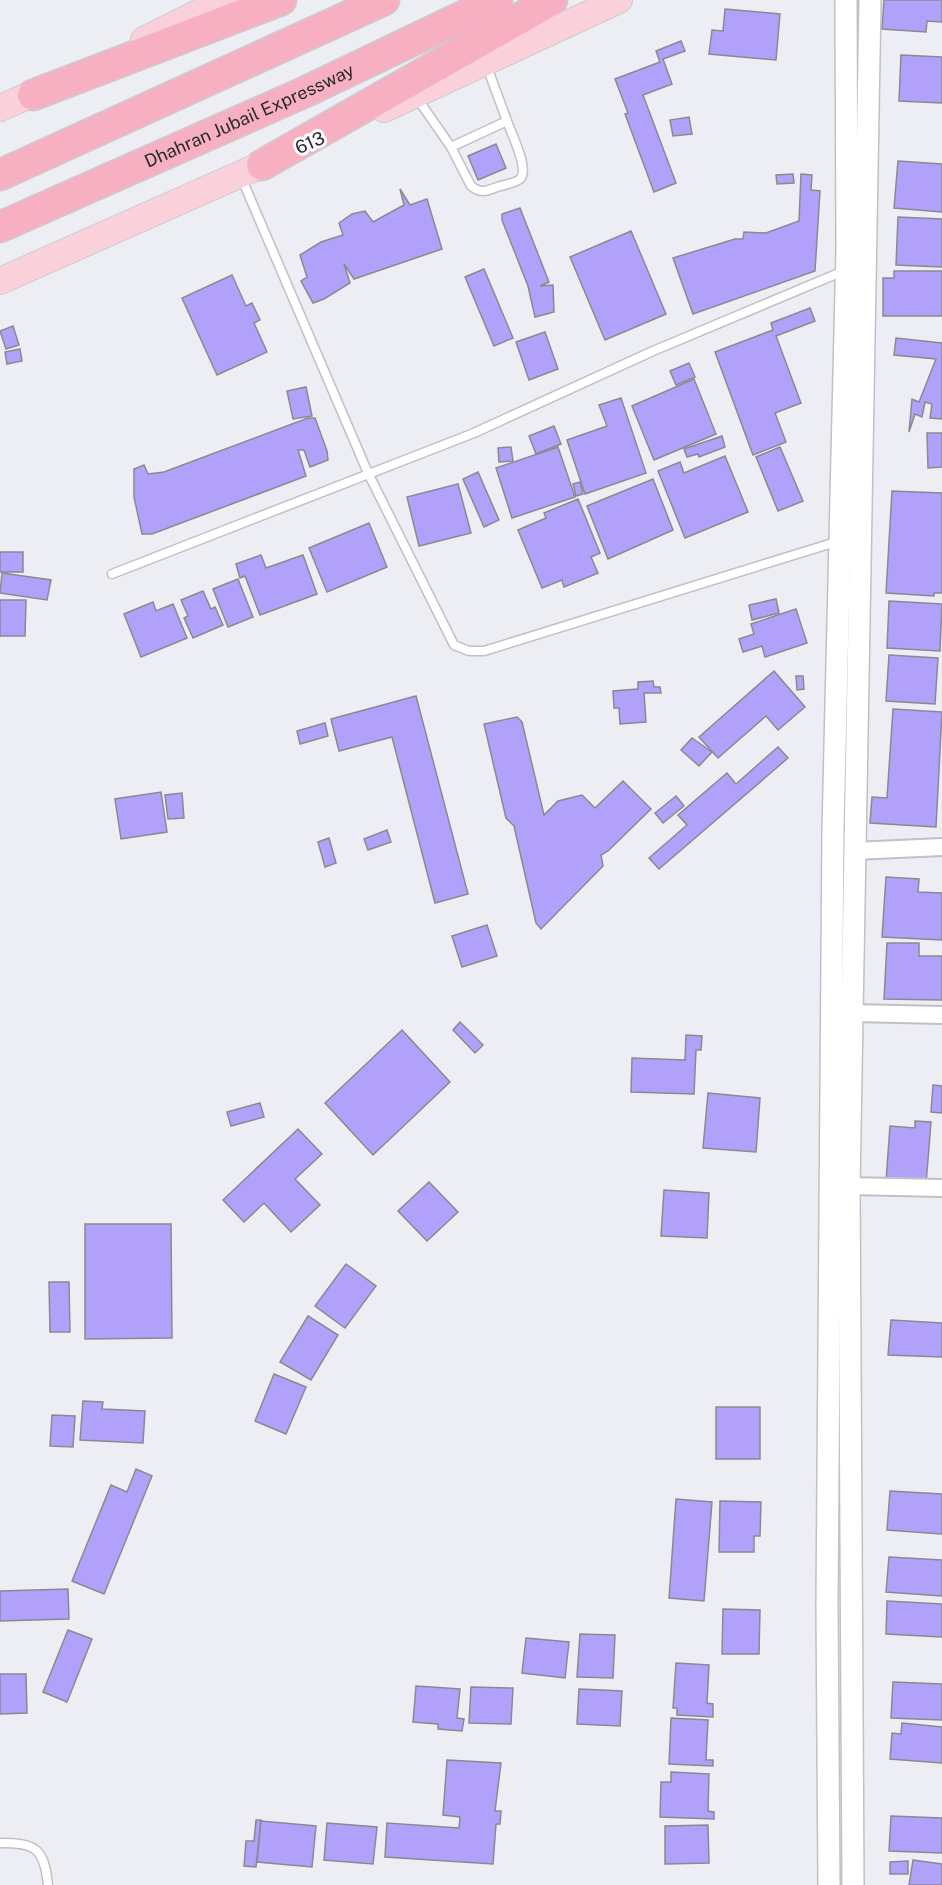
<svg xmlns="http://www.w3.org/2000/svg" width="942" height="1885" viewBox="0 0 942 1885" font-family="'Public Sans',sans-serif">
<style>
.building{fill:#b2a1fb;stroke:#8a8990;stroke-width:1.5}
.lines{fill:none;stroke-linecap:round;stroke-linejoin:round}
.service-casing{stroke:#c0c0c6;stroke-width:11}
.minor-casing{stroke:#c0c0c6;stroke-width:20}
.tertiary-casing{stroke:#c0c0c6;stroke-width:24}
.primary-casing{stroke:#cccccd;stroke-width:28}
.motorway-casing{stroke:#cccccd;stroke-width:33}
.service{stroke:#fff;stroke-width:8}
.minor{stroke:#fff;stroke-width:16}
.tertiary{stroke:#fff;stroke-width:21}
.primary{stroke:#fad0da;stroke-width:26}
.motorway{stroke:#f7b0c2;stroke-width:30}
.labels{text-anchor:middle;stroke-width:6;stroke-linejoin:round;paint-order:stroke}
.street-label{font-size:18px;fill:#2a2a2d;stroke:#fbfbff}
</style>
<rect width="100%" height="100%" fill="#ededf4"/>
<g class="building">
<polygon points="884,0 942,0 942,22 927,21 926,32 882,29"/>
<polygon points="725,9 780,14 776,60 709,54 712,30 723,31"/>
<polygon points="681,41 685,51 663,59 672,84 643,95 676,183 654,192 625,114 628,113 615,79 660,62 656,51"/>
<polygon points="901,55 942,57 942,103 899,101"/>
<polygon points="689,117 692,134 673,136 670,120"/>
<polygon points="496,144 506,168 478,180 468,156"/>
<polygon points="898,161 942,164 942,212 894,208"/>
<polygon points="793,174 794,183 777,184 776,175"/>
<polygon points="801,174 812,175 811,190 820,191 815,271 693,314 673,258 735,239 743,239 744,232 766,233 799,221"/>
<polygon points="400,189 410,205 427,199 442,249 354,279 344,264 350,283 324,299 313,303 301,281 307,277 300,255 321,242 343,235 339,223 352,214 365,211 373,222 404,205"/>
<polygon points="520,208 549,282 540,286 553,285 554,312 535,317 528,286 502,220 502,214"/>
<polygon points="898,217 942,219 942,267 896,265"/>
<polygon points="631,231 666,314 605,340 570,257"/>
<polygon points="484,269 513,338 494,346 465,277"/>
<polygon points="894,271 942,271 942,316 883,316 883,278 894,278"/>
<polygon points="232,275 246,306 252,303 260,320 254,323 267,352 217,375 182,298"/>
<polygon points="810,308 815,321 776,336 801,403 775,413 786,442 753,455 715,352 773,330 771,323"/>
<polygon points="13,326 19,345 6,349 0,331"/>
<polygon points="545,332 558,369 529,380 516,342"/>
<polygon points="896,338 942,343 942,419 930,418 932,404 925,402 922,417 915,414 909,432 912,399 919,402 936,359 894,355"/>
<polygon points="20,349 22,361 7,364 5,352"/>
<polygon points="689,363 695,377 676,385 670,371"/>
<polygon points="694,379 716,434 654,460 632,406"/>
<polygon points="306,387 312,416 293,419 287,391"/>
<polygon points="621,398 646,473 585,494 567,440 607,426 599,405"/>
<polygon points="308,418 315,418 327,451 328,460 310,467 304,450 298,450 306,476 152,534 142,534 134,497 134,469 144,465 148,474 164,472"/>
<polygon points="554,426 561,444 536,454 529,436"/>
<polygon points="927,433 942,433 942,467 928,468"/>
<polygon points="722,436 725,447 699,457 698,454 687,457 684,449"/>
<polygon points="511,447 513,461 499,462 498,448"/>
<polygon points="558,447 575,497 512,518 496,468"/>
<polygon points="780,447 803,501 778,511 756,457"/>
<polygon points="725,456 748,512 685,538 658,471 680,462 684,473"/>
<polygon points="478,472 499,520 484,527 463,479"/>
<polygon points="653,479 673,530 608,559 587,506"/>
<polygon points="580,482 583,494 576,496 573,484"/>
<polygon points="458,484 471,533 419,546 407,497"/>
<polygon points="892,491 942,493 942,593 934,593 934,596 886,593"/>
<polygon points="578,499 600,553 591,557 598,573 564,587 562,580 542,588 518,530 546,518 544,513"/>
<polygon points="369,523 387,567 327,592 309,548"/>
<rect x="0" y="552" width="23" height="20"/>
<polygon points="261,555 266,568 303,555 317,594 260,615 245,576 240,578 236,564"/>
<polygon points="2,573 51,580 47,600 0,593"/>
<polygon points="238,579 253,617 228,627 213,589"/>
<polygon points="203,591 211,609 215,607 223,625 193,638 184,618 188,616 181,600"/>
<polygon points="776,599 779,613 752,620 749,605"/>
<polygon points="0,600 26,600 25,636 0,636"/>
<polygon points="889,601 942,604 940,651 887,648"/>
<polygon points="153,602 156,611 173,604 187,638 141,657 124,614"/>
<polygon points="796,609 807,643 765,657 762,646 743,652 739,639 754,634 751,624"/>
<polygon points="889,655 938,658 935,704 886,701"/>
<polygon points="774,671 805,707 778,730 766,716 718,758 699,737"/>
<polygon points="796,676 803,676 804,689 797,690"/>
<polygon points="653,681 654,687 660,687 661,693 644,693 646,722 620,724 619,708 614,708 613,691 638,689 638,682"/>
<polygon points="416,696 468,894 435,903 392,737 339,751 331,719"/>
<polygon points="893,709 942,712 936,827 870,823 872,797 887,798"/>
<polygon points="517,717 522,722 544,815 558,801 582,795 595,808 623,781 651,809 608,851 601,855 603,866 541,929 536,923 514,826 506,818 484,724"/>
<polygon points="325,723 328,736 300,744 297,731"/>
<polygon points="692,738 712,752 699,766 681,750"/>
<polygon points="778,747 788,758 659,869 649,858 687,825 678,815 727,773 736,784"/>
<polygon points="161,792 167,832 121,839 115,799"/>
<polygon points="182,793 184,818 168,819 165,795"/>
<polygon points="676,796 684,806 663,823 655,813"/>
<polygon points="387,830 391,842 368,850 364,839"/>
<polygon points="329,838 336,863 325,867 318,842"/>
<polygon points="886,877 919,879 918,892 942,893 942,940 882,937"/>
<polygon points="487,925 497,956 462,967 452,936"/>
<polygon points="887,943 919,943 919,956 942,956 942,1000 884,999"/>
<polygon points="460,1022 483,1045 475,1053 453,1030"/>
<polygon points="402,1030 450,1082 373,1155 325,1103"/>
<polygon points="686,1035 702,1036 701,1050 696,1050 694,1094 631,1092 632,1058 685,1060"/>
<polygon points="933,1085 942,1086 942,1113 931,1112"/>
<polygon points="708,1093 760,1098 756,1152 703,1148"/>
<polygon points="260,1103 264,1117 231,1126 227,1112"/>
<polygon points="915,1121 931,1122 926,1184 886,1181 890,1126 915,1128"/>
<polygon points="298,1129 322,1154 295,1179 320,1205 291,1232 264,1203 244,1222 223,1200"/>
<polygon points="429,1182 458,1212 427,1241 398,1211"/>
<polygon points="664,1190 709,1193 707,1238 661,1236"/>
<polygon points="85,1224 171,1224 172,1338 85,1339"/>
<polygon points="346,1264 376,1286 345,1328 315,1306"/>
<polygon points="49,1282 69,1282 70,1332 50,1332"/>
<polygon points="308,1316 338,1335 311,1380 280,1362"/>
<polygon points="891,1320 942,1323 942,1357 888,1355"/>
<polygon points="274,1374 306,1387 286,1434 255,1421"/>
<polygon points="83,1401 103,1402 102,1409 145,1411 143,1443 80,1440"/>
<rect x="716" y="1407" width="44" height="52"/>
<polygon points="52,1415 75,1416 73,1447 50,1446"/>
<polygon points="136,1469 152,1476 104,1594 72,1581 111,1485 127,1492"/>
<polygon points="890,1491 942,1494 942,1534 887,1530"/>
<polygon points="676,1499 712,1502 704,1601 669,1598"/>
<polygon points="720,1501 761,1502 760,1536 754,1536 754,1552 719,1552"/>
<polygon points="889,1557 942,1560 942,1596 886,1592"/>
<polygon points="68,1589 69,1619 0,1621 0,1591"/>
<polygon points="887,1601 942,1604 942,1637 886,1634"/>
<polygon points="723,1609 760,1610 759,1654 722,1654"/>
<polygon points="68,1630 92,1639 67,1702 43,1692"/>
<polygon points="580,1634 615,1635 613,1678 577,1677"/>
<polygon points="526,1638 569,1642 565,1678 522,1673"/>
<polygon points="676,1663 709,1665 707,1703 713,1704 713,1717 677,1715 677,1708 673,1708"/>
<polygon points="0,1674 26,1674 27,1713 0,1714"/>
<polygon points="893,1682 942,1684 942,1720 891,1718"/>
<polygon points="416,1686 460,1689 457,1718 464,1719 462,1731 438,1729 438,1724 413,1722"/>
<polygon points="471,1687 513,1688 511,1724 469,1723"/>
<polygon points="579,1689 622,1691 620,1726 577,1724"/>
<polygon points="671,1718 708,1720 706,1760 713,1760 713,1766 669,1764"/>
<polygon points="902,1723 942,1727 942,1763 890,1759 892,1733 901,1734"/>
<polygon points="447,1760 501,1763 495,1811 501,1811 500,1824 496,1824 493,1864 385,1857 387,1823 459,1828 460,1817 443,1815"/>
<polygon points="671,1772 709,1774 708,1811 714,1812 714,1819 660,1817 661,1782 671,1782"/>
<polygon points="891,1816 942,1818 942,1853 889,1851"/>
<polygon points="256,1820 261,1820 256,1867 244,1866 246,1841 254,1841"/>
<polygon points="261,1821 316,1826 312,1867 257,1862"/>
<polygon points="327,1823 377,1827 373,1864 324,1860"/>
<polygon points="708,1825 709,1863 665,1864 665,1826"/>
<polygon points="913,1860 942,1864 942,1885 909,1885"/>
<polygon points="908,1861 908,1874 890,1874 890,1862"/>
</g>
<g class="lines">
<g class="service-casing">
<g id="service">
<polyline points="417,98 451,147 507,121 486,64"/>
<path d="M451,147L471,186C481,194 487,191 497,187C504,185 515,183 520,179C530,170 511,133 507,121"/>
<polyline points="241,177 368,473 454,645 469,651 484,651 839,541"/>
<polyline points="112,574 474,433 653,351 846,270"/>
<path d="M0,1843C36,1843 44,1848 48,1885"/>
</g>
</g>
<g class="minor-casing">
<g id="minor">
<polyline points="854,851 942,847"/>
<polyline points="852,1013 942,1015"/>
<polyline points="849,1186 942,1188"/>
</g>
</g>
<g class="tertiary-casing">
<g id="tertiary">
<polyline points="829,1885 827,1605 833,830 847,249 846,0"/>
<polyline points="853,1885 849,1186 870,0"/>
</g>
</g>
<g class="primary-casing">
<g id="primary">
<polyline points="144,40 224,0"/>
<polyline points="0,108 49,87"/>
<polyline points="384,109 619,0"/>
<polyline points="0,281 279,157"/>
</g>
</g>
<g class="motorway-casing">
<g id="motorway">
<polyline points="33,95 281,0"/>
<polyline points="262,165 552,0"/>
<polyline points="0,175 384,0"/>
<path id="s1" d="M0,227L307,91L497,0"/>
</g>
</g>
<use href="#service" class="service"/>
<use href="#minor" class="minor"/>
<use href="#tertiary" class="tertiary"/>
<use href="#primary" class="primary"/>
<use href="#motorway" class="motorway"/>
</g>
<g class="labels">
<g class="street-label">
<text dy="6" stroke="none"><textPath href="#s1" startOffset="273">Dhahran Jubail Expressway</textPath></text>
<text transform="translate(310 143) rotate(-24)" y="6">613</text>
</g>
</g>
</svg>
